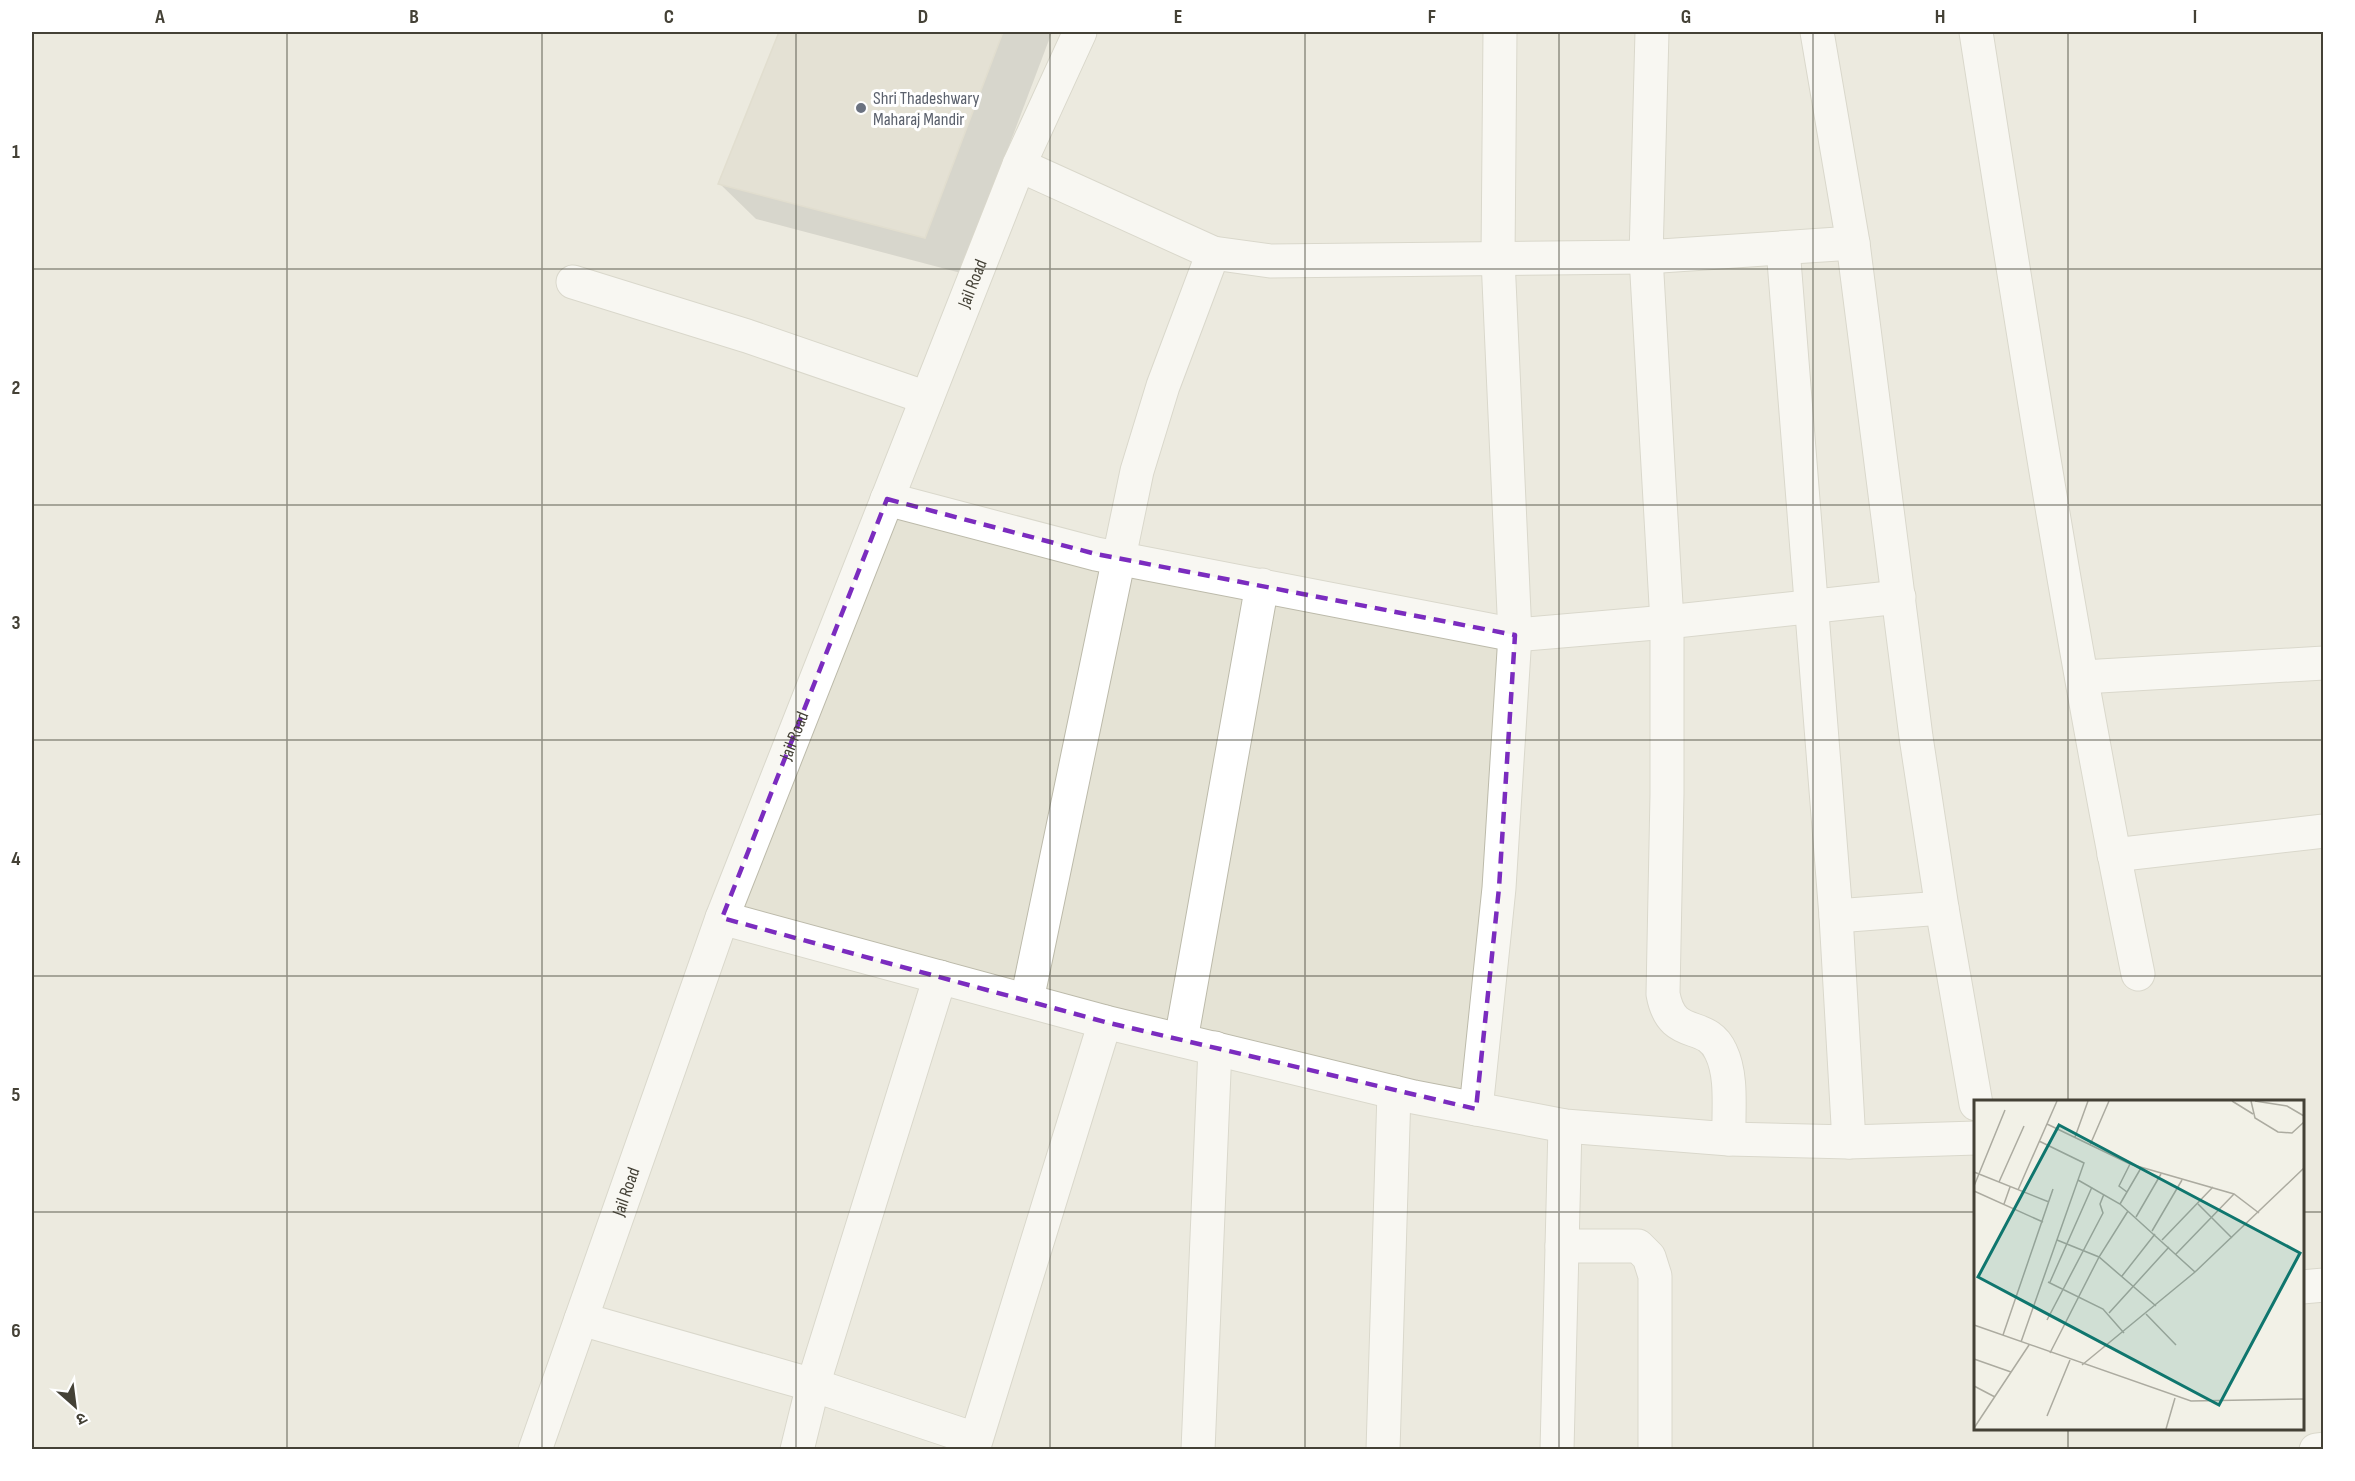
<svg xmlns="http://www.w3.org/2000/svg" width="2355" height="1481" viewBox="0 0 2355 1481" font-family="'Sofia Sans Condensed','Noto Sans Devanagari',sans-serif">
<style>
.residential{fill:#e5e3d5;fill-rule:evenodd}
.shadow{fill:#0003}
.building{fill:#d2cebd;stroke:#cdc7b1;stroke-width:1.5}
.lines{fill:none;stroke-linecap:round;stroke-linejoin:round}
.minor-casing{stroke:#bcbaaa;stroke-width:35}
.minor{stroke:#fff;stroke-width:33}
.marked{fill:none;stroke:#7b2cbf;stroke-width:4.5;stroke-dasharray:12 8;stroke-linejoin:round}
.grid{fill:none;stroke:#444136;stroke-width:1.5;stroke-opacity:0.55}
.worship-dot{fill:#6b7280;stroke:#fff;stroke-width:2}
.labels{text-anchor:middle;stroke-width:6;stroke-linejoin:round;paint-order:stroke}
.worship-label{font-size:18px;fill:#5b616d;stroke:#fff;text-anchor:start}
.street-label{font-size:18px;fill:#444136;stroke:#fff}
.inset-road{fill:none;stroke:#acaba0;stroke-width:1.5}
.view{fill:#0f766e;fill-opacity:0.15;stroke:#0f766e;stroke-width:3}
.inset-edge{fill:none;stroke:#444136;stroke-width:3}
.neatline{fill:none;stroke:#444136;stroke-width:2}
.grid-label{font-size:20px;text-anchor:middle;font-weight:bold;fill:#444136}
</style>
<rect width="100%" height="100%" fill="#f2f1e7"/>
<path class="residential" d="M32,32H2323V1449H32ZM1976,1102H2302V1428H1976Z"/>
<polygon class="shadow" points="780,32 1052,32 961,273 756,219 720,184"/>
<polygon class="building" points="779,32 1003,32 925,238 718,184"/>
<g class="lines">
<g class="minor-casing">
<g id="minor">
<path d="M1652,32L1646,257L1667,622V794L1663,994C1672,1043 1706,1018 1721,1052C1733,1077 1728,1111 1729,1139"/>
<polyline points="1817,32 1853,243 1916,737 1942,908 1976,1104"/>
<path d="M1976,32C2025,346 2074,662 2138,974"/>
<polyline points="1019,165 1213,253 1270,261 1646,257 1853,243"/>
<polyline points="1783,248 1836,916 1849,1142"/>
<polyline points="573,282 747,336 927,398"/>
<polyline points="887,499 1096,554 1515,635 1667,622 1899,597"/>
<polyline points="2083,677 2324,663"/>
<polyline points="2114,855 2324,831"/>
<polyline points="1836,916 1942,908"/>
<polyline points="722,918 1105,1022 1414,1097 1565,1126 1729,1139 1849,1142 1976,1138"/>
<polyline points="1027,1000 1137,471 1163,386 1213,253"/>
<polyline points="1181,1040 1262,585"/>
<polyline points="1476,1109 1499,888 1515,635 1498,259 1500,32"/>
<polyline points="1562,1246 1638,1246 1649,1257 1655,1276 1655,1450"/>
<polyline points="2302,1287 2324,1285"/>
<polyline points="581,1319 813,1385 975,1439"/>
<path id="s1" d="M535,1450L722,918L1019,165L1080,32"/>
<polyline points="797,1450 813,1385 940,977"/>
<polyline points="973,1450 1105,1022"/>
<polyline points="1198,1450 1215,1048"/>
<polyline points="1383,1450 1394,1092"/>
<polyline points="1557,1450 1565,1126"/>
<polyline points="2316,1450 2324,1449"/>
</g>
</g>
<use href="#minor" class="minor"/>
</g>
<path d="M0 0H2355V1481H0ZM887,499L1096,554L1515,635L1499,888L1476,1109L1105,1022L722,918Z" fill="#f2f1e7" fill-opacity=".55" fill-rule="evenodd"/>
<path class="marked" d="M887,499L1096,554L1515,635L1499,888L1476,1109L1105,1022L722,918Z"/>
<path class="grid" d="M287,32V1450M542,32V1450M796,32V1450M1050,32V1450M1305,32V1450M1559,32V1450M1813,32V1450M2068,32V1102M32,269H2324M32,505H2324M32,740H2324M32,976H2324M32,1212H1976M2302,1212H2324M2068,1428V1450"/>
<circle class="worship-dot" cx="861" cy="108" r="6"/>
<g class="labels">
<g class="worship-label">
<text x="873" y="104">Shri Thadeshwary<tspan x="873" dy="21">Maharaj Mandir</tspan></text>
</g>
<g class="street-label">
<text dy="6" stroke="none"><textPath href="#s1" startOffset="1246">Jail Road</textPath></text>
<text dy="6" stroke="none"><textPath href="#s1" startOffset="760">Jail Road</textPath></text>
<text dy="6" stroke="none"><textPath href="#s1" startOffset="274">Jail Road</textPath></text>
</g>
</g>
<g transform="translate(1974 1100)">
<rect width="330" height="330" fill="#f2f1e7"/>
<path class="inset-road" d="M258,1L279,14M277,1L281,18L304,32L318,33L330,22M281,1L313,6L330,16M73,24L156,64L260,94L285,113M101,37L114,1M116,45L135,1M0,72L75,102M104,80L146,104L221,172M25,82L50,26M0,86L31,10M44,90L83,1M0,91L69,122M153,92L145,86L156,64M30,104L36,87M146,104L167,68M224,104L258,138M162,117L187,74M178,131L208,80M83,140L125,157L182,206M188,140L239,87M202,154L260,94M148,176L181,134M74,182L129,209L150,233M76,182L118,87M135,213L195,147M172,214L202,245M73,220L129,113L126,104L130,94M0,225L217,301L330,299M29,235L79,89M47,242L110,63L65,41M76,253L125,157L154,111M0,259L37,272M108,265L221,172L330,68M0,286L21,297M73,316L96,260M0,328L55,245M192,329L201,298"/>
<path class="view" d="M85,25L326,153L245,305L4,177Z"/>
<rect width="330" height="330" class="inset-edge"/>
</g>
<rect width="2355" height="1481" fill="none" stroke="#ffffff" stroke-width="66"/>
<g transform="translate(75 1406) rotate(152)" stroke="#ffffff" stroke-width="4.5" paint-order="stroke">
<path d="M0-4.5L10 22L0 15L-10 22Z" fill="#444136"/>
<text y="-9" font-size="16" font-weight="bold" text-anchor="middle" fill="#444136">उ</text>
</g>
<rect x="33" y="33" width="2289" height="1415" class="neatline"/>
<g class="grid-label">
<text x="160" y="23">A</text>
<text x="414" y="23">B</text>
<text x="669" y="23">C</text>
<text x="923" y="23">D</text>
<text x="1178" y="23">E</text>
<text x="1432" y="23">F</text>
<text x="1686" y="23">G</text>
<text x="1940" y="23">H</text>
<text x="2195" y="23">I</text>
<text x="16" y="158">1</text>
<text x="16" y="394">2</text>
<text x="16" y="629">3</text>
<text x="16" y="865">4</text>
<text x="16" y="1101">5</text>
<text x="16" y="1337">6</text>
</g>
</svg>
